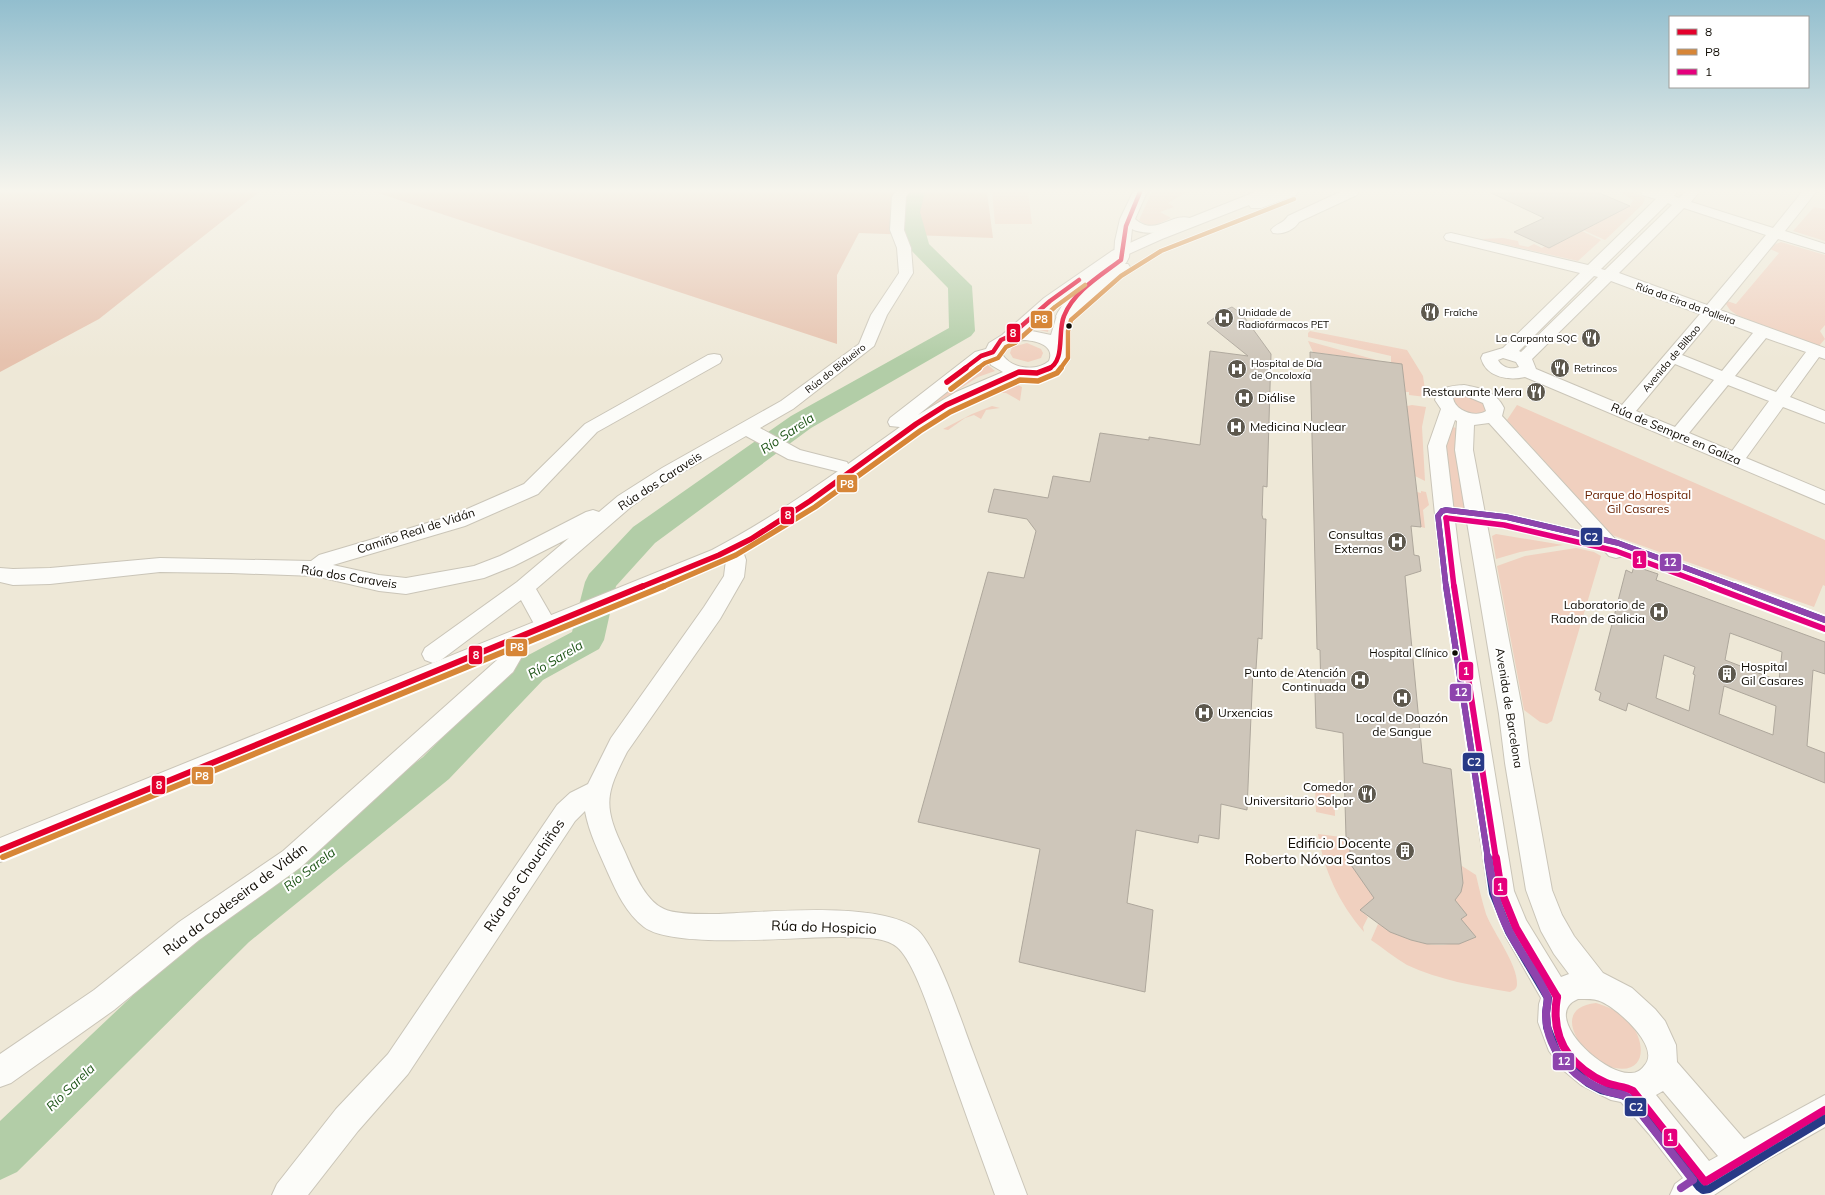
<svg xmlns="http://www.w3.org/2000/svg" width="1825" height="1195" viewBox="0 0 1825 1195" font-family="Mulish,sans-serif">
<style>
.green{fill:#f0d0bf}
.forest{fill:#e6c2ae}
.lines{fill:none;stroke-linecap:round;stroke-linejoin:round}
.river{fill:#b2cda7;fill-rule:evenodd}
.building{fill:#cec6ba;stroke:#aea79c;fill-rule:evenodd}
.minor-casing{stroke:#cac5b8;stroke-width:2}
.major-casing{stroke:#cac5b8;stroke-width:2}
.minor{fill:#fcfcf9;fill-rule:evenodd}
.major{fill:#fcfcf9;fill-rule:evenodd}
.bus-1-far2-casing{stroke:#fff;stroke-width:6}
.bus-1-far1-casing{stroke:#fff;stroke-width:8}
.bus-1-casing{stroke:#fff;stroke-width:10}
.bus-2-far2-casing{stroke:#fff;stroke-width:6}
.bus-2-far1-casing{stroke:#fff;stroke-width:8}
.bus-2-casing{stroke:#fff;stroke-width:10}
.bus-3-far2-casing{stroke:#fff;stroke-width:8}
.bus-3-far1-casing{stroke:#fff;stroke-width:10}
.bus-3-casing{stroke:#fff;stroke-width:11}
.bus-4-far2-casing{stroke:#fff;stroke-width:8}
.bus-4-far1-casing{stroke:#fff;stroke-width:10}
.bus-4-casing{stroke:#fff;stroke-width:11}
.bus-5-far2-casing{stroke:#fff;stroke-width:8}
.bus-5-far1-casing{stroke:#fff;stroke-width:10}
.bus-5-casing{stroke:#fff;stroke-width:11}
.bus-1-far2{stroke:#e4002b;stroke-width:4.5}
.bus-1-far1{stroke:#e4002b;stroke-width:5.5}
.bus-1{stroke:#e4002b;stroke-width:6}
.bus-2-far2{stroke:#d78637;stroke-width:4.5}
.bus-2-far1{stroke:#d78637;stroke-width:5.5}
.bus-2{stroke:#d78637;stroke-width:6}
.bus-3-far2{stroke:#e5007d;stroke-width:5.5}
.bus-3-far1{stroke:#e5007d;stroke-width:6}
.bus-3{stroke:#e5007d;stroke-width:8}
.bus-4-far2{stroke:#283a87;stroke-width:5.5}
.bus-4-far1{stroke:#283a87;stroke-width:6}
.bus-4{stroke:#283a87;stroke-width:8}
.bus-5-far2{stroke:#8e44ad;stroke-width:5.5}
.bus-5-far1{stroke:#8e44ad;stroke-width:6}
.bus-5{stroke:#8e44ad;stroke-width:8}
.bus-dot{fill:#0f0b03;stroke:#fff;stroke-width:1.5}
.labels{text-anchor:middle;stroke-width:4;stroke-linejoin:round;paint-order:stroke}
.far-street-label{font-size:10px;fill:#0f0b03;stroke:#fff}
.far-poi-label{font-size:10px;fill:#0f0b03;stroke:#fff;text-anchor:start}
.bus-label{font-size:11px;fill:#0f0b03;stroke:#fff;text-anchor:end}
.poi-label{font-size:12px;fill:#0f0b03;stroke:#fff;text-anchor:end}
.street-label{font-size:12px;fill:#0f0b03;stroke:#fff}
.park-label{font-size:12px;fill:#6a2202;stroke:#fff}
.water-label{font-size:13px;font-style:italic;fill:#1d5416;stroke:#fff}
.near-poi-label{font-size:14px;fill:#0f0b03;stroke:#fff;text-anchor:end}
.near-street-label{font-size:14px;fill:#0f0b03;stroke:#fff}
.line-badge{stroke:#fff;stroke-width:1.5}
.badge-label{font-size:11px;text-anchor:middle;font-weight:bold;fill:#fff}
</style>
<rect width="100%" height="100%" fill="#eee8d7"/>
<g class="green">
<polygon points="992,192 1028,192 1032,224 995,224"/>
<path d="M1152,192H1187L1168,203L1174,207L1160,212L1171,218C1160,223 1149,230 1139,220Z"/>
<polygon points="1620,192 1633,192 1645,198 1643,204 1605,240 1583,230 1630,206 1633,200"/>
<polygon points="1814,207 1825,209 1825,241 1793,231"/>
<polygon points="1582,231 1601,240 1578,261 1481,239 1503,238 1518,241 1519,245 1528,247 1534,244 1542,248 1545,246 1549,248"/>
<polygon points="1781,242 1825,255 1825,325 1820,331 1825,339 1817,348 1737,315 1730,310 1726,304 1727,301 1736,304 1779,253 1770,249 1773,245"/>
<polygon points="1055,306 1057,307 1051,317 1048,332 1027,327"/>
<polygon points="1310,331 1407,350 1423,376 1426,397 1409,395 1409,392 1405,392 1402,365 1391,363 1391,356 1308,337 1308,333"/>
<polygon points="1308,341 1380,361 1313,352"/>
<polygon points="1027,343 1041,349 1043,353 1041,358 1028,362 1013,358 1010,353 1012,347"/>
<polygon points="983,361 995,371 978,377 911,420"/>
<polygon points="1014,383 1022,387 1020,401 1006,393 989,393"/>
<path d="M1464,394L1483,400L1486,411C1474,419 1459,412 1452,400L1454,397Z"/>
<polygon points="1412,405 1426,407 1422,427 1425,481 1415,476 1407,406"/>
<polygon points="1517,405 1825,540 1825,586 1823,585 1814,607 1612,535 1507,420"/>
<polygon points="992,406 1000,408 986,410 981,419 974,415 965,418 948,430 943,429 972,414"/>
<polygon points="1450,426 1456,428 1456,450 1466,512 1463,515 1459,515 1452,511 1444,453"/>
<polygon points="1421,491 1426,492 1429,505 1423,510 1425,528 1421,527 1417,492 1421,493"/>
<polygon points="1496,534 1563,545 1520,552 1496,559 1492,536"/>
<polygon points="1576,548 1594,552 1601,556 1552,721 1547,724 1540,722 1524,710 1497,566 1525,556"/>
<polygon points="1315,784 1334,788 1335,816 1316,812"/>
<path d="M1318,834L1349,838L1351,865L1374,898L1360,910L1368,917L1363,927L1364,932C1339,903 1324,871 1318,834Z"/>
<path d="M1462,866L1476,875C1479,888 1482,901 1486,914C1493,932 1518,965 1517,984C1517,989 1514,990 1510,992C1475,986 1439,980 1407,965C1395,958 1383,948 1371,940L1378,924C1411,944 1439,952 1476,937L1461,919L1467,915L1455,900C1463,889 1463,880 1462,866Z"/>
<path d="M1596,1003C1609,1007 1621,1012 1630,1023C1645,1040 1648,1074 1615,1068C1585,1062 1546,1008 1596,1003Z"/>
</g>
<g class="forest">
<polygon points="0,192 259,192 99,319 0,372"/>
<polygon points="375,192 987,192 993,238 859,233 837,275 837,344"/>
</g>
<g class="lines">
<polygon class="river" points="904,192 925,192 920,212 929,244 972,286 975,331 971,336 811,428 655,543 616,586 604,640 599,649 543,680 449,779 249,942 17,1172 0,1180 0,1121 219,914 423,757 519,660 572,632 585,582 589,574 633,527 791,416 949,328 948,288 907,246 898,212"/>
</g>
<g class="building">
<polygon points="1489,192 1597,192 1630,206 1549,248 1514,232 1544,218"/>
<polygon points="1232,307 1242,314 1271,354 1267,487 1263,486 1262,515 1263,519 1266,519 1262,639 1258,638 1256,669 1253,669 1247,810 1221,804 1219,839 1199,835 1198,843 1136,830 1127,903 1153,910 1145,992 1019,962 1040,849 918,822 988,572 1024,578 1036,531 1027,519 988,512 994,489 1048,498 1053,476 1090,482 1100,433 1149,440 1149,437 1200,445 1210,351 1248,356 1207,323 1225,310"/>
<polygon points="1310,352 1402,364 1421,527 1411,526 1414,555 1419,556 1421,571 1405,576 1423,763 1451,769 1463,883 1461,892 1455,900 1467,915 1461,919 1476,937 1459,944 1427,944 1411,940 1390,932 1360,910 1374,898 1351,865 1349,838 1346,837 1343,733 1316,728 1315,692 1321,693 1320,650 1317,649"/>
<path d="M1634,566L1658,574L1656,580L1825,642V674L1813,670L1807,746L1825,753V783L1628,703L1626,711L1599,700L1601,693L1595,690L1626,570L1632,573ZM1730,633L1782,652L1779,681L1725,660ZM1664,655L1695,667L1693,674L1695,675L1689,711L1656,698ZM1724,686L1776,706L1773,735L1719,714Z"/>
</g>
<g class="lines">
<g class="minor-casing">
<g id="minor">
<polygon points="895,192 909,192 906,197 904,230 911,248 913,273 887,315 874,346 793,409 760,428 800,450 847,462 849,466 847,470 840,472 788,459 746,436 676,476 632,506 536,589 558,627 555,633 547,635 539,633 521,600 441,660 433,663 425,660 422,654 425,648 517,582 569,538 514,566 484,578 406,594 379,591 315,576 231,573 160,572 50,584 13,585 0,582 0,568 13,569 50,568 160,558 311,561 319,555 451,516 524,484 585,424 708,355 714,354 720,355 722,359 720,363 597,432 538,494 465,526 333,565 379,575 406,578 474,566 500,556 586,512 593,510 599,512 618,496 662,468 781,401 859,344 871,315 899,273 897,248 890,230 892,197"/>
<path d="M1133,192H1147L1135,219C1155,237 1170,213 1190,218L1192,221C1183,233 1145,236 1132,229L1129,257L1126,263L1080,300L1070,319H1058L1056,316L1068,295L1114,258L1115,241L1120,219Z"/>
<path d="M1340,192H1358L1357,195L1299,222C1294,230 1283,235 1273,233L1271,230C1276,223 1282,225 1288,216Z"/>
<path d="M1641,192H1677L1674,196L1679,198L1685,192H1699L1691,202L1773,228L1802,192H1816L1785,231L1825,244V253L1778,239L1720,310L1825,348V359L1819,357L1790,397L1825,411V423L1783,407L1746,458L1825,491V504L1525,377C1508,381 1486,377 1481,358L1483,354L1503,348L1580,273L1446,240L1444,237L1446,234L1451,233L1588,265L1656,199L1642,195ZM1668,203L1672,205L1605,270L1601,269ZM1684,208L1766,235L1707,305L1619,273ZM1594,276L1598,277L1521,352L1519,351ZM1611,281L1700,314L1622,405L1536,369L1532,359ZM1713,318L1753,333L1722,371L1682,355ZM1766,338L1806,352L1776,392L1735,376ZM1503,358L1516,362L1519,367C1512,370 1502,368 1498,360ZM1675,364L1714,380L1675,427L1636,411ZM1728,385L1769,401L1732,451L1689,433Z"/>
<path d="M1464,385C1480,388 1496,391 1504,408L1502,416L1626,551L1623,556L1616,558L1609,556L1489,423L1474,425L1473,450L1523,714L1529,763L1552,890L1562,915L1574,936L1603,973L1632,988L1655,1009L1665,1021L1676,1045L1677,1062L1744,1139L1825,1095V1127L1767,1160L1714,1195H1670L1675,1184L1683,1178L1649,1134L1621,1102L1611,1100L1581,1085L1563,1070L1549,1051L1538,1022L1539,1004L1541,998L1506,937L1488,891L1439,554L1428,446L1441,409L1435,400C1439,386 1452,386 1464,385ZM1464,395L1483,403L1486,411C1476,418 1455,411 1453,398L1456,396ZM1455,420L1457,421L1455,450L1499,714L1505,763L1526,890L1541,931L1554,954L1569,974L1561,977L1526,920L1514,891L1459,554L1446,446ZM1578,999C1586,999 1595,998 1602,1002C1618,1009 1662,1048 1644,1066C1641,1070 1637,1073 1631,1073C1604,1076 1539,1015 1578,999ZM1663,1091L1718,1156L1709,1161L1656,1095Z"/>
<path d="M733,541L740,543L746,560L744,577L720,619L627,752C605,795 603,806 624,850C633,870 644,900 664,909C676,915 706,914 719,914C767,912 877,901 915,928C936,942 963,1026 973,1052C991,1100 1009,1147 1027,1195H995C977,1145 959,1096 942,1046C933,1022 915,962 897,947C884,936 859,938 843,937C801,936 674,950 644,927C626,913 617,893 608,873C599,852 589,833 585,811L575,821L408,1074L358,1131L308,1195H272L277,1184L336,1109L388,1054L557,805L570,793L588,784L611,738L704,607L724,576L726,560L723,548L726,543Z"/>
<polygon points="519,630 527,632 530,638 524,653 513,672 301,867 199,940 114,1010 11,1083 0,1087 0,1054 94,990 179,922 283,851 497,660 511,632"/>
</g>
</g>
<g class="major-casing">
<path id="major" d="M1255,192H1298L1296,195L1261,208H1251L1249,205L1162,239L1122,257L1056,304L1027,330L1051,335L1058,312L1116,264H1128L1130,267L1128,270L1072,318L1068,330V358L1060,369L1044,376L1030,378L1021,377L978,396L950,410L818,506L738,554L0,862V838L712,550C779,515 838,471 900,427L890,426L888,422L890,418L975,352L986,349L989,343L1002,335L1044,298L1112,251L1152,233ZM1021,340C1033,340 1056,344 1049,361C1036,372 1011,369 1002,354C1004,344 1012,343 1021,340ZM988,359L991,365L1003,372L956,392L918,415Z"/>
</g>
<use href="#minor" class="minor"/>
<use href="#major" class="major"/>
<g class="bus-1-far2-casing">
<g id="bus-1-far2">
<polyline points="964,369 981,356 993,352 1001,340 1010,336 1050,301 1079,280"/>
<path d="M1048,369C1066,361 1057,332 1064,316C1074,291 1100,276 1121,260L1126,226L1140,192"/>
</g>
</g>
<g class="bus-1-far1-casing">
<g id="bus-1-far1">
<polyline points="947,382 966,368"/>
<polyline points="641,587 719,555 751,539 810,501 916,424 946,405 1019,372 1037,373 1050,368"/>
</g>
</g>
<g class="bus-1-casing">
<polyline id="bus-1" points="0,850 643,586"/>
</g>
<g class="bus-2-far2-casing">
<g id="bus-2-far2">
<polyline points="977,369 985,363 998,358 1006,347 1015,343 1055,307 1085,285"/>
<polyline points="1060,369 1068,358 1068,331 1071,320 1121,276 1161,251 1294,199"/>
</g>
</g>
<g class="bus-2-far1-casing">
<g id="bus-2-far1">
<polyline points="951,389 979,368"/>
<polyline points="662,587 736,555 815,507 920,431 950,412 1020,380 1038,381 1057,373 1061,368"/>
</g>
</g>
<g class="bus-2-casing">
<polyline id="bus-2" points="3,857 664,586"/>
</g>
<g class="bus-3-far2-casing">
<g id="bus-3-far2">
<polyline points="1446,518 1454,587"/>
<polyline points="1446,518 1504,525 1616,551 1713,587"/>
</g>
</g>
<g class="bus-3-far1-casing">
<g id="bus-3-far1">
<polyline points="1454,586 1496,859"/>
<polyline points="1710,586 1825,629"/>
</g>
</g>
<g class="bus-3-casing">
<g id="bus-3">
<polyline points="1496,858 1501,891 1516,928 1557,997"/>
<path d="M1557,997C1550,1039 1569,1066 1606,1083C1615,1087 1625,1086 1633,1091L1705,1182L1825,1110"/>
</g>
</g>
<g class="bus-4-far2-casing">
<polyline id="bus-4-far2" points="1446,587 1438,516 1442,511 1446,510 1506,517 1618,543 1737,587"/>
</g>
<g class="bus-4-far1-casing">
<g id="bus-4-far1">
<polyline points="1446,586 1488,859"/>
<polyline points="1734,586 1825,620"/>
</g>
</g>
<g class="bus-4-casing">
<polyline id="bus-4" points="1488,858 1493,893 1509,932 1548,998 1546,1013 1547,1027 1557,1053 1566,1064 1588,1083 1601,1090 1622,1095 1630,1099 1699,1187 1703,1190 1709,1189 1825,1119"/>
</g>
<g class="bus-5-far2-casing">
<polyline id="bus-5-far2" points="1446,587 1438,516 1442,511 1446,510 1506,517 1618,543 1737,587"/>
</g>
<g class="bus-5-far1-casing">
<g id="bus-5-far1">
<polyline points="1446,586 1488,859"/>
<polyline points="1734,586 1825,620"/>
</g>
</g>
<g class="bus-5-casing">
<path id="bus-5" d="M1488,858C1492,884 1497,909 1510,933C1521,954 1537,974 1547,996C1549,1001 1546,1008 1546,1014C1546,1033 1554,1052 1568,1066C1578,1077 1592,1086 1606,1091C1614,1094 1622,1093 1629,1098L1693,1180L1681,1188"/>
</g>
<use href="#bus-1-far2" class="bus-1-far2"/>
<use href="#bus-1-far1" class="bus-1-far1"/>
<use href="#bus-1" class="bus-1"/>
<use href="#bus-2-far2" class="bus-2-far2"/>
<use href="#bus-2-far1" class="bus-2-far1"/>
<use href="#bus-2" class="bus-2"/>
<use href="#bus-3-far2" class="bus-3-far2"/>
<use href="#bus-3-far1" class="bus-3-far1"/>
<use href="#bus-3" class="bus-3"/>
<use href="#bus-4-far2" class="bus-4-far2"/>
<use href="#bus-4-far1" class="bus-4-far1"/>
<use href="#bus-4" class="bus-4"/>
<use href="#bus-5-far2" class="bus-5-far2"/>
<use href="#bus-5-far1" class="bus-5-far1"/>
<use href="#bus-5" class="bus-5"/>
</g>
<linearGradient id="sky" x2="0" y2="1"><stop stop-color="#92bece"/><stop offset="0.53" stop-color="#f7f5ed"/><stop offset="1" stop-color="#f7f5ed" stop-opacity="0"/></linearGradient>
<rect width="1825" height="360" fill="url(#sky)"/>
<defs>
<g id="restaurant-disc" transform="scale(1)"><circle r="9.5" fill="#5d584d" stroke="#fff"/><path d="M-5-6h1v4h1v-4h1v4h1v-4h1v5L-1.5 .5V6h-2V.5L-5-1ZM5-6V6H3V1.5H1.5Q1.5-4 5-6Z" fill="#fff"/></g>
<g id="hospital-disc" transform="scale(1)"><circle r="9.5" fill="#5d584d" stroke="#fff"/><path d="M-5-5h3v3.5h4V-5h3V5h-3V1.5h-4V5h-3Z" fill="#fff"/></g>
<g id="building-disc" transform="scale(1)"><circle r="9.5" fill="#5d584d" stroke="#fff"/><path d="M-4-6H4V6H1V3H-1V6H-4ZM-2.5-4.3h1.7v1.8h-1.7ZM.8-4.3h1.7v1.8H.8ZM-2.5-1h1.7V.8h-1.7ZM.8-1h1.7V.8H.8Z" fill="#fff"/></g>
</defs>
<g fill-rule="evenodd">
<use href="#restaurant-disc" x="1430" y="312"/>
<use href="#hospital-disc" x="1224" y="318"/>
<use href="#restaurant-disc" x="1591" y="338"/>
<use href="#restaurant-disc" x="1560" y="368"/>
<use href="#hospital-disc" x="1237" y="369"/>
<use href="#restaurant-disc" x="1536" y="392"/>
<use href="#hospital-disc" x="1244" y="398"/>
<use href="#hospital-disc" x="1236" y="427"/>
<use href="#hospital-disc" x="1397" y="542"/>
<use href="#hospital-disc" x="1659" y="612"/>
<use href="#building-disc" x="1727" y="674"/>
<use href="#hospital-disc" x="1360" y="680"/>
<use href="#hospital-disc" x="1402" y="698"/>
<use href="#hospital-disc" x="1204" y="713"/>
<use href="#restaurant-disc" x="1367" y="794"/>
<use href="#building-disc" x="1405" y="851"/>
</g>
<g class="bus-dot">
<circle cx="1069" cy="326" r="3.5"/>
<circle cx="1455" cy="653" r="3.5"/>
</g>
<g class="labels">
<g class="far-street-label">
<text transform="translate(1686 303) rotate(20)" y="4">Rúa da Eira da Palleira</text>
<text transform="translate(1671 358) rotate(-50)" y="4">Avenida de Bilbao</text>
<text transform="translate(835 368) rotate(-38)" y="4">Rúa do Bidueiro</text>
</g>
<g class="far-poi-label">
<text x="1238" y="316">Unidade de<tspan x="1238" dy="12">Radiofármacos PET</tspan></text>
<text x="1444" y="316">Fraîche</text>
<text x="1577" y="342" text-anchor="end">La Carpanta SQC</text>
<text x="1251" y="367">Hospital de Día<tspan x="1251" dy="12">de Oncoloxía</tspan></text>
<text x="1574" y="372">Retrincos</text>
</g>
<g class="bus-label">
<text x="1448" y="657">Hospital Clínico</text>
</g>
<g class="poi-label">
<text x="1522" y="396">Restaurante Mera</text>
<text x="1258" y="402" text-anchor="start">Diálise</text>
<text x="1250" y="431" text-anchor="start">Medicina Nuclear</text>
<text x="1383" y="539">Consultas<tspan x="1383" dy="14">Externas</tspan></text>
<text x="1645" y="609">Laboratorio de<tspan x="1645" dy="14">Radon de Galicia</tspan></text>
<text x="1741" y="671" text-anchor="start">Hospital<tspan x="1741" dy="14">Gil Casares</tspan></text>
<text x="1346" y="677">Punto de Atención<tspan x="1346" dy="14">Continuada</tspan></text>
<text x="1218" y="717" text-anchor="start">Urxencias</text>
<text x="1402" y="722" text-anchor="middle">Local de Doazón<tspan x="1402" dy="14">de Sangue</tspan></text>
<text x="1353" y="791">Comedor<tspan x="1353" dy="14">Universitario Solpor</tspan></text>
</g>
<g class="street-label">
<text transform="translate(1676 434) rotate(23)" y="4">Rúa de Sempre en Galiza</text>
<text transform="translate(660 481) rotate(-33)" y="4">Rúa dos Caraveis</text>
<text transform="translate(416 531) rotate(-18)" y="4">Camiño Real de Vidán</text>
<text transform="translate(349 577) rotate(9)" y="4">Rúa dos Caraveis</text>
<text transform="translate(1509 708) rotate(81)" y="4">Avenida de Barcelona</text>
</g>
<g class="park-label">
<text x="1638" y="499">Parque do Hospital<tspan x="1638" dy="14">Gil Casares</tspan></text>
</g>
<g class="water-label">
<text transform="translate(787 433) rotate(-34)" y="5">Río Sarela</text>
<text transform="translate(555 659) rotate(-31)" y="5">Río Sarela</text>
<text transform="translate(309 869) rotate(-38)" y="5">Río Sarela</text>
<text transform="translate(70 1087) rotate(-44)" y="5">Río Sarela</text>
</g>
<g class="near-poi-label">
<text x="1391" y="848">Edificio Docente<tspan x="1391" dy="16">Roberto Nóvoa Santos</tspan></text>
</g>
<g class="near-street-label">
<text transform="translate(524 875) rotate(-56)" y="5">Rúa dos Chouchiños</text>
<text transform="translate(235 899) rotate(-37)" y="5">Rúa da Codeseira de Vidán</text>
<text transform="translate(824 927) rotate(2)" y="5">Rúa do Hospicio</text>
</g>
</g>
<g class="line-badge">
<rect x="1030" y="310" width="23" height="19" rx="4" fill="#d78637"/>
<rect x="1006" y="323" width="15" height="20" rx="4" fill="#e4002b"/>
<rect x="836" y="474" width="22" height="19" rx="4" fill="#d78637"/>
<rect x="780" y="506" width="15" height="19" rx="4" fill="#e4002b"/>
<rect x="1580" y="527" width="23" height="19" rx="4" fill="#283a87"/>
<rect x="1632" y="550" width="15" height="19" rx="4" fill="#e5007d"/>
<rect x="1659" y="553" width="23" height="19" rx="4" fill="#8e44ad"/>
<rect x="505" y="638" width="23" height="19" rx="4" fill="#d78637"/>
<rect x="468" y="645" width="15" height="20" rx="4" fill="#e4002b"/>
<rect x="1458" y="661" width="16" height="20" rx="4" fill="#e5007d"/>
<rect x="1449" y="683" width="23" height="19" rx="4" fill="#8e44ad"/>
<rect x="1462" y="752" width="23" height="20" rx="4" fill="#283a87"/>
<rect x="191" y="766" width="23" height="19" rx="4" fill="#d78637"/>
<rect x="151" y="775" width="15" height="20" rx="4" fill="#e4002b"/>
<rect x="1493" y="877" width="15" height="19" rx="4" fill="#e5007d"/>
<rect x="1552" y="1052" width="23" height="19" rx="4" fill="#8e44ad"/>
<rect x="1624" y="1097" width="23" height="20" rx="4" fill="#283a87"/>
<rect x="1663" y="1128" width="15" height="19" rx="4" fill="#e5007d"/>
</g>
<g class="badge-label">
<text x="1041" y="323">P8</text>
<text x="1013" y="337">8</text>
<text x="847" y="488">P8</text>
<text x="788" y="519">8</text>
<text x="1591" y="541">C2</text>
<text x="1639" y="564">1</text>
<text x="1670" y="566">12</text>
<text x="517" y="651">P8</text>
<text x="476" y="659">8</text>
<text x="1466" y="675">1</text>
<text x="1461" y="696">12</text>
<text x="1474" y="766">C2</text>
<text x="202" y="780">P8</text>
<text x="159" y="789">8</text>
<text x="1500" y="891">1</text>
<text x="1564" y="1065">12</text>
<text x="1636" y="1111">C2</text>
<text x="1670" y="1141">1</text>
</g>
<rect x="1669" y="16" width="140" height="72" fill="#ffffff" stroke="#9f9d9a"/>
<rect x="1677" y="29" width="20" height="6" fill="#e4002b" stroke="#9f9d9a"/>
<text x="1705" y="36" font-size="12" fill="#0f0b03">8</text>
<rect x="1677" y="49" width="20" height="6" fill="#d78637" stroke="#9f9d9a"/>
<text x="1705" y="56" font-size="12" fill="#0f0b03">P8</text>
<rect x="1677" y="69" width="20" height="6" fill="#e5007d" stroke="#9f9d9a"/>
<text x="1705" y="76" font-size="12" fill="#0f0b03">1</text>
</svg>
